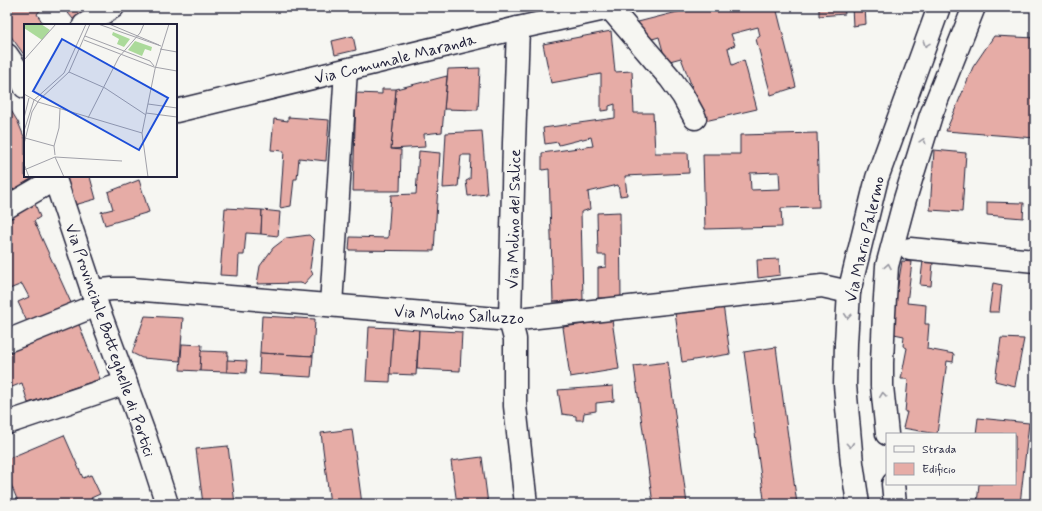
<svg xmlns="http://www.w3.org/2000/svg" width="1042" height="511" viewBox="0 0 1042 511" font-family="Mynerve,sans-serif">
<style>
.building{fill:#e6aca6;stroke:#22223b;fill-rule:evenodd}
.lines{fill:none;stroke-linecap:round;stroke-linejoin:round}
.minor-casing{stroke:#22223b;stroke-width:25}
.minor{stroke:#f6f6f2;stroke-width:22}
.oneway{stroke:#9797a0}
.labels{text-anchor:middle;stroke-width:4;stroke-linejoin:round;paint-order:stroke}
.street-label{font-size:16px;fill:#22223b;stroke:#f6f6f2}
.inset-road{fill:none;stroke:#a1a1a9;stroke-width:1}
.view{fill:#1d4ed8;fill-opacity:0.15;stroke:#1d4ed8;stroke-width:2}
.inset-edge{fill:none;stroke:#22223b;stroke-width:2}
</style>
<rect width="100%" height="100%" fill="#f6f6f2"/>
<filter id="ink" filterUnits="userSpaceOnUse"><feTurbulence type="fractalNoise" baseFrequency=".025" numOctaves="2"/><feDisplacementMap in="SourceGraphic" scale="8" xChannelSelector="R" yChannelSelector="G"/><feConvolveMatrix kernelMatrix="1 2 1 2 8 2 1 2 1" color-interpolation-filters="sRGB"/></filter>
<g filter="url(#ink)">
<g class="building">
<polygon points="7,7 43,7 37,14 44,25 25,25 25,56 7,31"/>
<polygon points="63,7 101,7 78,25"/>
<polygon points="697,7 776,7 796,87 771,95 756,39 760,36 758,27 731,34 735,45 728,48 732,65 744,60 757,109 705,121 681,58 666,62 659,37 649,40 641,32 638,22"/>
<polygon points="819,7 844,7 845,14 819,16"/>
<polygon points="852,7 865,7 866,24 853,26"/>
<polygon points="611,31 615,72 632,71 634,113 653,113 655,153 688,153 689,173 625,176 627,195 620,196 618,185 588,192 590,209 581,212 583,300 553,302 549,169 542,170 542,153 593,146 591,137 559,145 558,142 545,144 543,128 615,118 615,104 609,106 609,110 601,111 601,74 551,83 543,44"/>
<polygon points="353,36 356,50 335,55 332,41"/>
<polygon points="994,36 1035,38 1035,138 946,131 973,67"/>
<polygon points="480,68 478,110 444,109 448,69"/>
<polygon points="447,76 442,132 424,134 425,147 391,149 396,89"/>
<polygon points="382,89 396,89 391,149 401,150 400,191 353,191 356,93 382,94"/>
<polygon points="7,104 18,122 25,139 25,176 36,176 9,193 7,189"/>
<polygon points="288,117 329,120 326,161 299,158 297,179 294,179 291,206 280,208 284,151 271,150 274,119 288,121"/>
<polygon points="482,131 487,194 468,196 466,181 470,179 471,155 461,155 458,187 443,188 446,133"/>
<path d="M817,133L819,207L781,208L782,227L705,229L703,154H740V135ZM779,172L780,189L751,190L750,173Z"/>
<polygon points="934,150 966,153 962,212 930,210"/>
<polygon points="419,151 440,153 434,251 349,250 350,237 388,238 391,195 416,194"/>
<polygon points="64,176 93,176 90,177 96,199 71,206"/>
<polygon points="139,180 149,212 105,225 101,212 113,209 108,192"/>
<polygon points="34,201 40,217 34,221 72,305 28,324 18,302 29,297 22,284 7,290 7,217"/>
<polygon points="987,202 1024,203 1023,218 987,215"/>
<polygon points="225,208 262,210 261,234 246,233 244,255 239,255 238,276 220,275"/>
<polygon points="262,210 280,212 278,236 261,234"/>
<polygon points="620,212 621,298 598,298 598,268 606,267 606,255 598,255 597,213"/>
<polygon points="309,235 314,240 310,269 313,274 304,284 300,283 257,284 260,266 273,248 286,238"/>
<polygon points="779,259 780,275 758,278 757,260"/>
<polygon points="902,261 912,262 907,303 926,305 925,324 929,324 927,349 954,354 953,362 947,361 937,434 903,428 907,412 905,412 908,379 901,379 907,348 903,346 904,336 894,334 891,330 899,279"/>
<polygon points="923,261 933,263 931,286 920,285"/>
<polygon points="993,283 1002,285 999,312 989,312"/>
<polygon points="723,305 730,354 682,362 675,313"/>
<polygon points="145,316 183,318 180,361 142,358 132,353"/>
<polygon points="262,316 315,319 313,356 260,353"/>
<polygon points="612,320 619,369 570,377 563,327"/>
<polygon points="78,322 100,379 28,403 22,383 7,389 7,353"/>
<polygon points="369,327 393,328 390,382 366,381"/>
<polygon points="393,328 419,330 416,375 390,374"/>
<polygon points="419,330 462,332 460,371 417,369"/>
<polygon points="1001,338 1024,339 1015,386 995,381"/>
<polygon points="182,344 202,345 200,371 180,370"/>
<polygon points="776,347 797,504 721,504 764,499 744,352"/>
<polygon points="201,351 228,352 227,372 200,371"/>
<polygon points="260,353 313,356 311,377 259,374"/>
<polygon points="227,360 247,361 246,373 227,372"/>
<polygon points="668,362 687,504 653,504 634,366"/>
<polygon points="613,386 614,401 596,403 596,411 584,413 583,420 576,420 576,416 562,414 558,390"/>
<polygon points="978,418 1029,423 1020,504 977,504 979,484 1015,484 1015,434 976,434"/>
<polygon points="352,429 362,504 330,504 321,433"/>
<polygon points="64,435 83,478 91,475 100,494 91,498 94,504 19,504 7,475 7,459"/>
<polygon points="228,446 235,504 203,504 196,449"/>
<polygon points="482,457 488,504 457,504 451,461"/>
</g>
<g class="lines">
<g class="minor-casing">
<g id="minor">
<polyline points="610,8 670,78 683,96 695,118"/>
<polyline points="84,25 113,7"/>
<polyline points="518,28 514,143 510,320 515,339 515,406 526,504"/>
<polyline points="7,55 16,68 25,87"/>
<polyline points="176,111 518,28 614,7"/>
<polyline points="55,176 55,179 97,305 145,436 167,504"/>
<polyline points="7,207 55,179"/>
<polyline points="910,249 1035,261"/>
<polyline points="92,291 112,289 132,289 510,320 822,286 849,292"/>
<polyline points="331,305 346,70"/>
<polyline points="7,341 97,305"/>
<polyline points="7,423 126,383"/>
<polyline points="887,434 882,386 882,363 884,314 887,266 905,199 931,115 974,7"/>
<polyline points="893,484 895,504"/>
<polyline points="858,504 852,463 845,385 846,343 849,292 877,178 939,7"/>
</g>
</g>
<use href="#minor" class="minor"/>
</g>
<defs><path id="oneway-chevron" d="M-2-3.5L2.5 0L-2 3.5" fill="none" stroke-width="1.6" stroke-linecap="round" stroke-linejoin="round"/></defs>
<g class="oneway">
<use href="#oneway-chevron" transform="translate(926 44) rotate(110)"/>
<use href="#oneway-chevron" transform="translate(923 141) rotate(-72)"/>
<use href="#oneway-chevron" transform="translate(888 266) rotate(-80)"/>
<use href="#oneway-chevron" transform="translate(848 316) rotate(94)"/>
<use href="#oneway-chevron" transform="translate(883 395) rotate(-96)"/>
<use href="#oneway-chevron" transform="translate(850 445) rotate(85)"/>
</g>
</g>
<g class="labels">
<g class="street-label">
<text transform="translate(395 58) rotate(-14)" y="6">Via Comunale Maranda</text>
<text transform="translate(513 219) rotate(-89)" y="6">Via Molino del Salice</text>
<text transform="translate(864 239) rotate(-77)" y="6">Via Mario Palermo</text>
<text transform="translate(459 314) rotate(3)" y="6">Via Molino Salluzzo</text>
<text transform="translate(111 340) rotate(71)" y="6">Via Provinciale Botteghelle di Portici</text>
</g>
</g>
<g transform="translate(24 24)">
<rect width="153" height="153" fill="#f6f6f2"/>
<path d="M0,0H17L26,6L18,16L0,4ZM89,8L106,15L100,23L93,20L95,15L88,11ZM111,17L128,23L127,27L121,25L118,32L104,26Z" fill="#abda9a"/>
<path class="inset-road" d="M74,0L137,22M85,0L135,21M61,12L126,37L130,42M60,16L130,43L153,47M136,25L153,28M0,36L32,0M45,48L81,64L122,91M0,70L14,78L118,109M124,80L153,84M122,89L153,93M0,94L5,74M64,94L95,33L116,9L120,0M0,107L10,76L40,49L62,0M1,114L30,122M0,120L8,88L15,76L45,48L66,0M31,131L30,122L35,104L36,85M31,133L40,153M0,140L5,153M0,146L31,133L98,137M124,153L118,109L131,45L145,0"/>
<path class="view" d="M38,15L144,74L115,126L9,67Z"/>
<rect width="153" height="153" class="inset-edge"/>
</g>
<rect width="1042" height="511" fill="none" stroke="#f6f6f2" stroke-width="24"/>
<rect x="12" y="12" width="1018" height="487" fill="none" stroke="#22223b" stroke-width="1.5" filter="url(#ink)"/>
<rect x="886" y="433" width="130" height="52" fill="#f6f6f2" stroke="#a1a1a9"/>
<rect x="894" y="446" width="20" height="6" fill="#f6f6f2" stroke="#a1a1a9"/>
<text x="922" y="453" font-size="12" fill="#22223b">Strada</text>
<rect x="894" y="463" width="20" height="12" fill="#e6aca6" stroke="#a1a1a9"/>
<text x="922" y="473" font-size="12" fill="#22223b">Edificio</text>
</svg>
